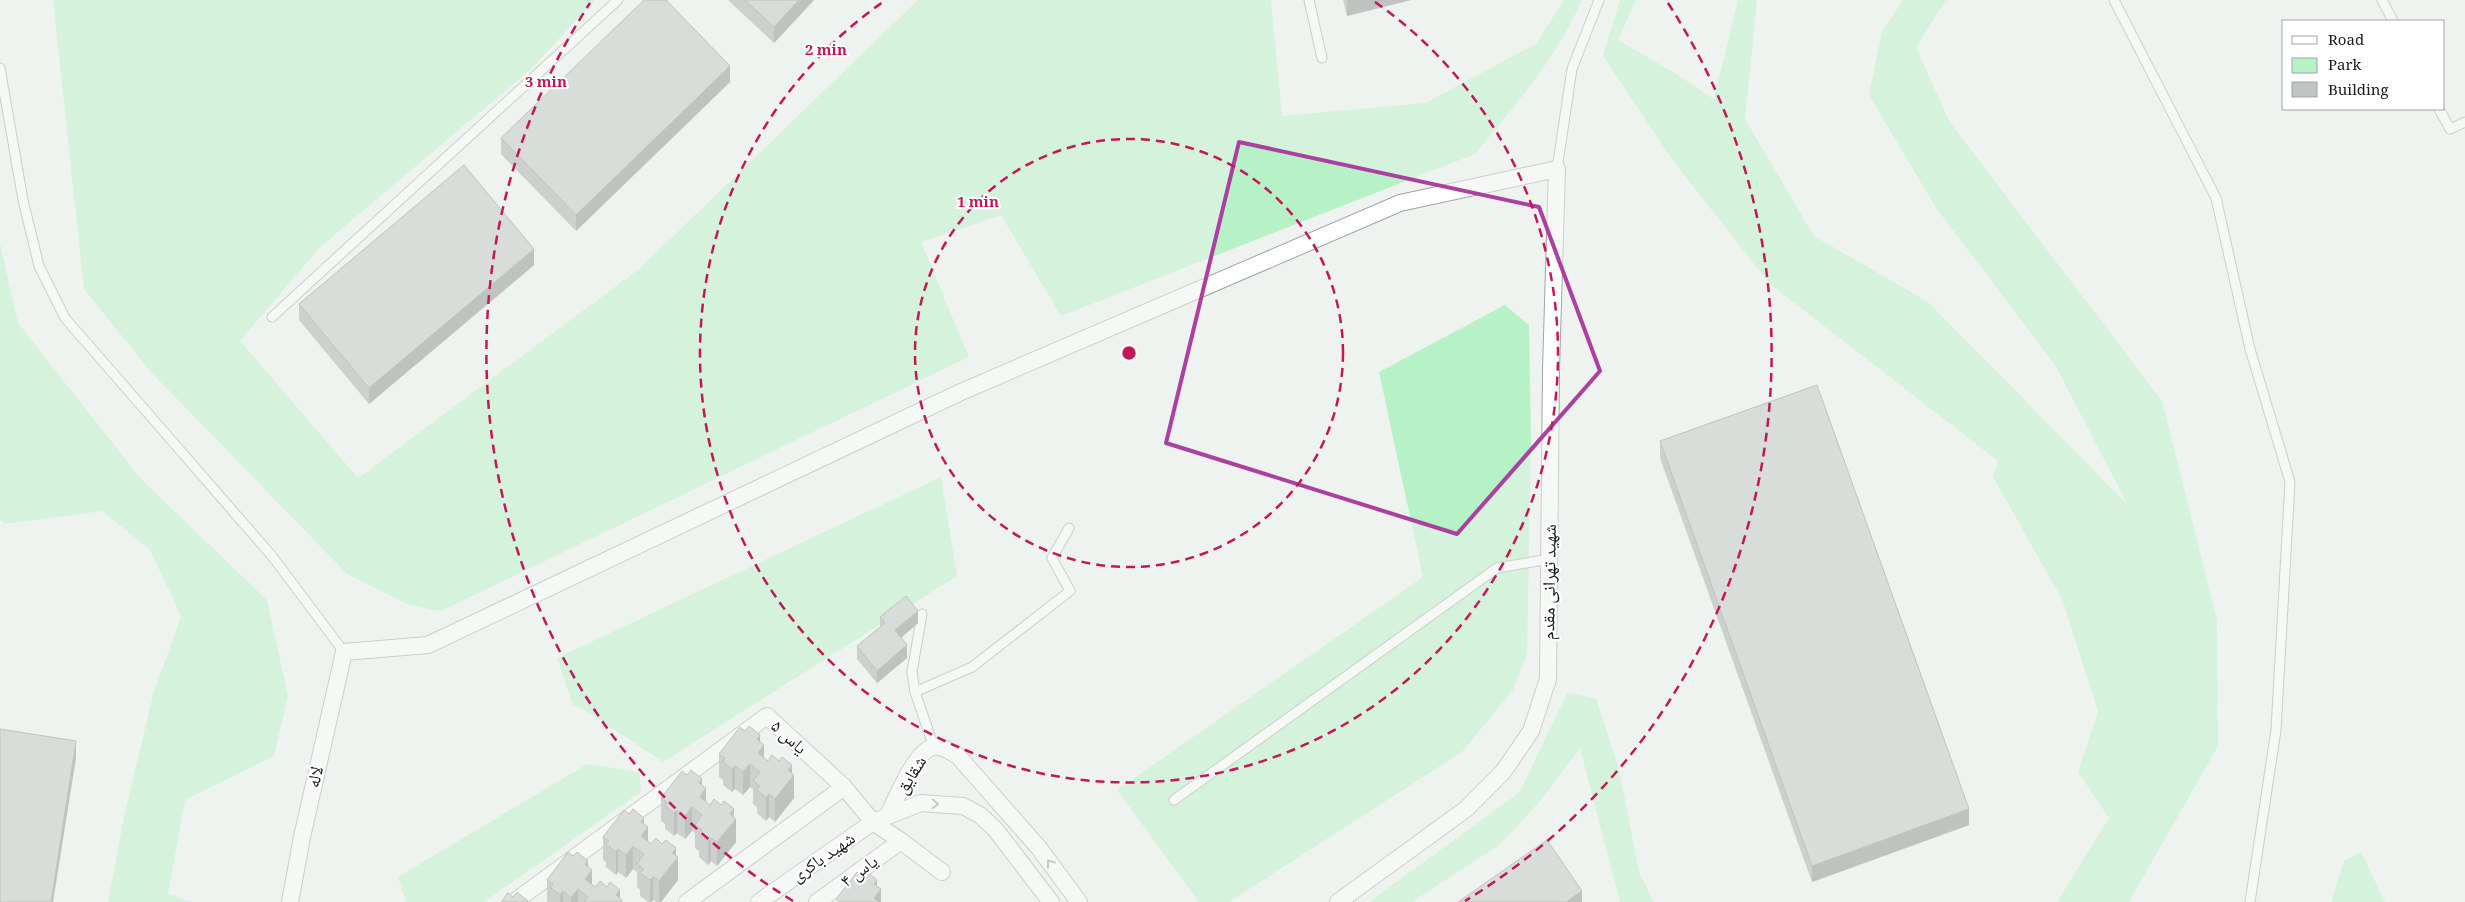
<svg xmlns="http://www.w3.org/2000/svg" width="2465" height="902" viewBox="0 0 2465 902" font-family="Georgia,'Noto Naskh Arabic',serif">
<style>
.green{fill:#b6f2c5}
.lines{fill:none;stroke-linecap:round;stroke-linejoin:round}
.service-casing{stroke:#a0a5a1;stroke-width:11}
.minor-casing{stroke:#a0a5a1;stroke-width:18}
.service{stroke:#fff;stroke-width:9}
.minor{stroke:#fff;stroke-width:16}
.wall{fill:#a4a9a5}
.shaded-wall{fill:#868986}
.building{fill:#bfc4c0;stroke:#868986}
.oneway{stroke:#989898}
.marked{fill:none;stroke:#ac40a0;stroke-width:4;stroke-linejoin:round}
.ring{fill:none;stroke:#c2185b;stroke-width:2.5;stroke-dasharray:9 6}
.labels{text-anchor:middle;stroke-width:4.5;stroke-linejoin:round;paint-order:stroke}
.street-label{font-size:18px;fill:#1a1b1a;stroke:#fff}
.centre{fill:#c2185b;stroke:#fff;stroke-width:2.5}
.ring-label{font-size:15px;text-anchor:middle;font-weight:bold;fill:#c2185b;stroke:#fff;stroke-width:4.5;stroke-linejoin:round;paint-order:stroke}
</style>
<rect width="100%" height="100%" fill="#eef3ef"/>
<g class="green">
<path d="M53,0H595L531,69L319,248L240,341L358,478L639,269L918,0H1271L1282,116L1425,103L1536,44L1564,0H1582C1556,59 1516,104 1475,154L1061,316L1001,215L921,242L969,357L441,611L409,605L347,574L151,372L84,289Z"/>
<polygon points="1620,0 1636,0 1618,40 1678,75 1714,99 1738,0 1757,0 1745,119 1814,236 1928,302 2128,505 2055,365 1936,208 1869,95 1882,32 1903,0 1946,0 1916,47 1949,121 2162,401 2217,620 2218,746 2129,902 2057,902 2109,818 2078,772 2098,712 2063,601 1993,477 1998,461 1770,284 1674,162 1603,56"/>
<polygon points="0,243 18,323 141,479 267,600 288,696 274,756 185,800 168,894 192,902 108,902 124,817 153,695 181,616 150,550 102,511 5,524 0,520"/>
<polygon points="1505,305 1529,325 1531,443 1527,654 1513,690 1462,752 1229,902 1199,902 1117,790 1423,577 1379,372"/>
<polygon points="941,477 957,576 663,762 591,714 573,705 557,658"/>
<polygon points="1567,693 1596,698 1619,769 1639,872 1654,902 1620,902 1580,748 1541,800 1502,843 1412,902 1369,902 1520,792"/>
<polygon points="587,764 639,772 641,792 484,902 406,902 398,877"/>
<polygon points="2361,852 2385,902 2331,902 2344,861"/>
</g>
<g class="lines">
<g class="service-casing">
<g id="service">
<polyline points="1309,0 1322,58"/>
<polyline points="2114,0 2216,198 2250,349 2290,482 2276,730 2250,902"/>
<polyline points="2382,0 2393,21"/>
<polyline points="0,68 23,200 39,266 65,318 272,556 344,652"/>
<polyline points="2439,109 2450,129 2465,122"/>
<polyline points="1557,169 1572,69 1599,0"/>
<polyline points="272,317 618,0"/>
<polyline points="922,614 912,672 915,692 934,747"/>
<polyline points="915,692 972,667 1070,591 1052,558 1069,528"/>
<polyline points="1174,800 1497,568 1549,559"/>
</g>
</g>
<g class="minor-casing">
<g id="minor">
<path d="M888,815C897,798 915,751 933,747C942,745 951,752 958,756L1039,848L1079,902"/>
<polyline points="290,902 302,837 344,652 428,645 961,392 1400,203 1557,169 1551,370 1548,679 1531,731 1503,772 1466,809 1338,902"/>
<polyline points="514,902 767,716 844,787 873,822 901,841"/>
<polyline points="687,902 844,787"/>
<polyline points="759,902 873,822 921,803 963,806 980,815 995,829 1051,902"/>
<polyline points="817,902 901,841 942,872"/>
</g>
</g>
<use href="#service" class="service"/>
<use href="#minor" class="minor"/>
</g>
<g class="wall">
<polygon points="728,0 814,0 774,43"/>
<polygon points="1343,0 1411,0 1347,16"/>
<polygon points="730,82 576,231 501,154 501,138"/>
<polygon points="534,265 369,404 299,320 299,304"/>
<polygon points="1660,441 1969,825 1812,882 1660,458"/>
<polygon points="880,617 918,623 901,638 907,658 877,683 857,659 857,646 880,627"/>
<polygon points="760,741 764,759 792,773 794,798 775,822 769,817 766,821 757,813 757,807 753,804 753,789 750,787 743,795 735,789 732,792 723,785 723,780 719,777 719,754"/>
<polygon points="702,785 706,803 734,817 736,842 717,866 711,861 708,865 699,857 699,851 695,848 695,833 692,831 685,839 677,833 674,836 665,829 665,824 661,821 661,798"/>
<polygon points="644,824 648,842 651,844 676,856 678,880 661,902 656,902 653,900 651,902 648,902 640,896 640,890 637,887 637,872 633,869 626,878 618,872 616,875 606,867 606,862 603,860 603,837"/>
<polygon points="588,867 592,884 595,887 620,899 622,902 547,902 547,880"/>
</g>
<g class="shaded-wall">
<polygon points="799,0 814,0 774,43 774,27"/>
<polygon points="1347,0 1411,0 1347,16"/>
<polygon points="730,66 730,82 576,231 576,215"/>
<polygon points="534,249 534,265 369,404 369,388"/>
<polygon points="918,611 918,623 895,643 895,630"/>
<polygon points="907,645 907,658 877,683 877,671"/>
<polygon points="760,735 760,750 764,745 764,768 758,762 757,739"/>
<polygon points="76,741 76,758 53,902 51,902"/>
<polygon points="750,764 750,787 743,795 743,772"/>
<polygon points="792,765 792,778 794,775 794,798 775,822 775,799 788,770"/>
<polygon points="735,766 735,789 732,792 732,769"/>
<polygon points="702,779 702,794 706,788 706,812 700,805 699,783"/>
<polygon points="769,794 769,817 766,821 766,798"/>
<polygon points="692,807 692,831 685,839 685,816"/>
<polygon points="734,809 734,821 736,819 736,842 717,866 717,842 730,814"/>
<polygon points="1969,809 1969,825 1812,882 1812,866"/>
<polygon points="677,810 677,833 674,836 674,813"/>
<polygon points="644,818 644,833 648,827 648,851 644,854 641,852 641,822"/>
<polygon points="711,838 711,861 708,865 708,842"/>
<polygon points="633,846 633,869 626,878 626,855"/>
<polygon points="676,848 676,860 678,857 678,880 661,902 659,902 659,881 672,853"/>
<polygon points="618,849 618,872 616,875 616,852"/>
<polygon points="588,861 588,875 592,870 592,894 588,897 585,895 585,864"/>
<polygon points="653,877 653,900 651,902 650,902 650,880"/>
<polygon points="877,880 877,895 881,889 881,902 874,902 874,884"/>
<polygon points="578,889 578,902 571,902 571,898"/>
<polygon points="620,890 620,902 616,895"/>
<polygon points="563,891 563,902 560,902 560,895"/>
<polygon points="1582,891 1582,902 1566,902"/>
</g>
<g class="building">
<polygon points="644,0 666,0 730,66 576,215 501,138"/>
<polygon points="745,0 799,0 774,27"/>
<polygon points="464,165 534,249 369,388 299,304"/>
<polygon points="1817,385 1969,809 1812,866 1660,441"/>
<polygon points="906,596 918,611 895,630 907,645 877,671 857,646 885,623 880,617"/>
<polygon points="749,726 760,735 757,739 764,745 758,753 768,761 772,755 779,761 782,757 792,765 788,770 794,775 775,799 769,794 766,798 757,790 760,786 753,781 760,772 750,764 743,772 735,766 732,769 723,762 725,758 719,754 740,727 745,731"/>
<polygon points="0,729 76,741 51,902 0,902"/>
<polygon points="691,770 702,779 699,783 706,788 700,797 710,805 714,799 721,805 724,801 734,809 730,814 736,819 717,842 711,838 708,842 699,834 702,830 695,825 702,815 692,807 685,816 677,810 674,813 665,806 667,802 661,798 682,771 687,775"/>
<polygon points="633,809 644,818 641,822 648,827 641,836 651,844 656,838 662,844 666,840 676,848 672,853 678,857 659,881 653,877 650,880 640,873 644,869 637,864 644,854 633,846 626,855 618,849 616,852 606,844 609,841 603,837 624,810 629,814"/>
<polygon points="1547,840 1582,891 1566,902 1458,902"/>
<polygon points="568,852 573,856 577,852 588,861 585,864 592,870 585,879 595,887 600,881 607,887 610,882 620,890 616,895 622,900 621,902 584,902 588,897 578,889 571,898 563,891 560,895 550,887 553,884 547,880"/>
<polygon points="866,871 877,880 874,884 881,889 874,898 879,902 840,902 836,899 857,872 862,876"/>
<polygon points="517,892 528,901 527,902 501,902 508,893 513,897"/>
</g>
<defs><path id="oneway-chevron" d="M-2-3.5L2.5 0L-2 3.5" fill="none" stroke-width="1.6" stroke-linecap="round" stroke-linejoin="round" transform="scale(1.25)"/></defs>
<g class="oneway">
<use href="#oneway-chevron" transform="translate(935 804) rotate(3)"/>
<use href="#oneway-chevron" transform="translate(1050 863) rotate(-127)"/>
</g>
<path d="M0 0H2465V902H0ZM1239,142L1539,207L1600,371L1457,534L1166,443Z" fill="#eef3ef" fill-opacity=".55" fill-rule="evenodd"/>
<path class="marked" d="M1239,142L1539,207L1600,371L1457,534L1166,443Z"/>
<g class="ring">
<circle cx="1129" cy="353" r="214"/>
<path d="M1375 2A429 429 0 1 1 883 2"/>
<path d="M793 901A643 643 0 0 1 590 3M1668 3A643 643 0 0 1 1465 901"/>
</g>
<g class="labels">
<g class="street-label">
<text transform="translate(1549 582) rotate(-89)" y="6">شهید تهرانی مقدم</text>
<text transform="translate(789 737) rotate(42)" y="6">یاس ۵</text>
<text transform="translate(911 775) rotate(-58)" y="6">شقایق</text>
<text transform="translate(315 777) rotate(-77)" y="6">لاله</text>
<text transform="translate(823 857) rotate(-35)" y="6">شهید باکری</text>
<text transform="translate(859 871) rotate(-36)" y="6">یاس ۴</text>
</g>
</g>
<circle cx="1129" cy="353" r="8" class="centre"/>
<g class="ring-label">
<text x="826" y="55">2 min</text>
<text x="546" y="87">3 min</text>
<text x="978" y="207">1 min</text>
</g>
<rect x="2282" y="20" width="162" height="90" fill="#ffffff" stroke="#a3a4a3"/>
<rect x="2292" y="36" width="25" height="8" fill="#ffffff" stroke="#a3a4a3"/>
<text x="2328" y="45" font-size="15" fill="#1a1b1a">Road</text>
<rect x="2292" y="58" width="25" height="15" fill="#b6f2c5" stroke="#a3a4a3"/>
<text x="2328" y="70" font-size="15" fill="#1a1b1a">Park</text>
<rect x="2292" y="82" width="25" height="15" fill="#bfc4c0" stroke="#a3a4a3"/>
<text x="2328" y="95" font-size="15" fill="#1a1b1a">Building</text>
</svg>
